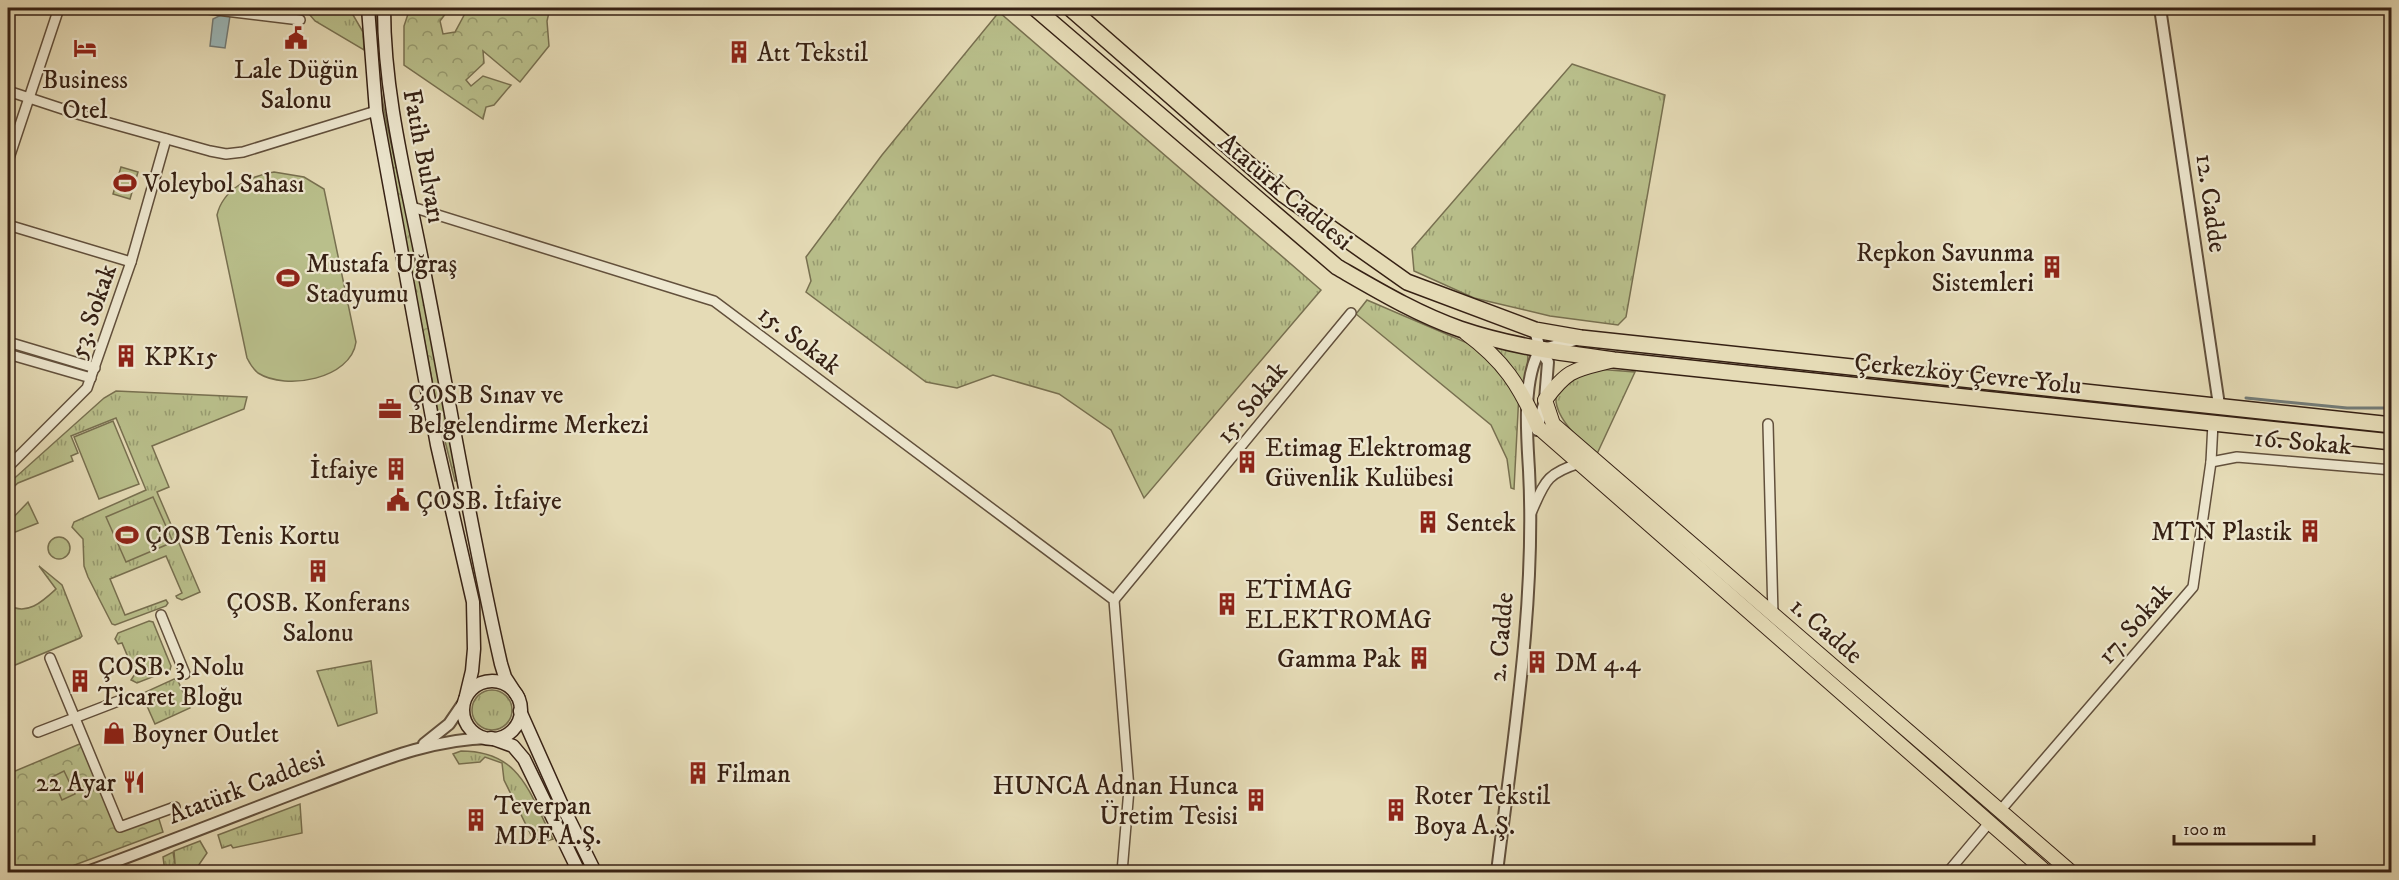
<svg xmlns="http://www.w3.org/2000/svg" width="2399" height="880" viewBox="0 0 2399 880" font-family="'IM FELL DW Pica',serif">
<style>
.grass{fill:url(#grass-tufts);stroke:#787050;stroke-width:1.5}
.forest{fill:url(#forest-crowns);stroke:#787050;stroke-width:1.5}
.pitch{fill:#b9bf8b;stroke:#787050;stroke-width:1.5}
.water{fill:#9bb8ba;stroke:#737c78;stroke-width:1.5}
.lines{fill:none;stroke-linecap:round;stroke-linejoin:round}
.stream{stroke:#737c78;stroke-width:3}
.minor-casing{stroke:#62503c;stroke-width:12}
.tertiary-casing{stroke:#62503c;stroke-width:14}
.secondary-casing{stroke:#362114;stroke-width:15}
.primary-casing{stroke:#362114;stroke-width:16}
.trunk-casing{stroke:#362114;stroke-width:18}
.minor{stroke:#eee8d0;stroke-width:9}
.tertiary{stroke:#eee8d0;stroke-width:10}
.secondary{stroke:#eee8d0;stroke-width:12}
.primary{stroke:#e5dbb6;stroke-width:14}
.trunk{stroke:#e5dbb6;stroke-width:15}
.labels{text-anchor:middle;stroke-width:4.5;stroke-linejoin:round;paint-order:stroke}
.poi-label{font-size:26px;fill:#362114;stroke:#eee8d0;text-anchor:start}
.street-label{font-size:26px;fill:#362114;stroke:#eee8d0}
</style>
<defs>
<pattern id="grass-tufts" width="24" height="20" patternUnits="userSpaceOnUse" patternTransform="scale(1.5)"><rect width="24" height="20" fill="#b9bf8b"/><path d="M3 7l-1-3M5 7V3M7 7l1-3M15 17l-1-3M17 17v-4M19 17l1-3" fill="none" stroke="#979b70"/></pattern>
<pattern id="forest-crowns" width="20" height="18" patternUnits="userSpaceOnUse" patternTransform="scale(1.5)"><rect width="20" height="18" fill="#b9bf8b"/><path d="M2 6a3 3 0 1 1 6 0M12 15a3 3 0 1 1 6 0" fill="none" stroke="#979b70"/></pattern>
</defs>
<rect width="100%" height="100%" fill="#e5dbb6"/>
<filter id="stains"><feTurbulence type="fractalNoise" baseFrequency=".00333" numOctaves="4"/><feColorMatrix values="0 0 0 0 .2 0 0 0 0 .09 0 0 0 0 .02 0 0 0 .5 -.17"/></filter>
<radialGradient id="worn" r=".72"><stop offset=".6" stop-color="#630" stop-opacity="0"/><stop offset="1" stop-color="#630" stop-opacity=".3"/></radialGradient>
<g class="grass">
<polygon points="304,8 349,8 363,32 364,50 315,21"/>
<polygon points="999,12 1321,290 1144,498 1111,430 1059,394 993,375 957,388 926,382 806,292 811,281 806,257 882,155"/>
<polygon points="1572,64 1665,95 1626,317 1618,325 1550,316 1474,298 1414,271 1412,249"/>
<polygon points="1367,300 1479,348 1519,393 1514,489 1511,488 1507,459 1491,425 1356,314"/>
<polygon points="1493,347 1528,354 1526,390 1492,348"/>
<path d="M1596,369L1635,372L1596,456C1581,441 1537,404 1565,381C1572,375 1587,372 1596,369Z"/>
<polygon points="116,391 247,397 244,409 152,446 169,487 157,492 200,592 182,600 177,598 176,596 182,593 166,556 110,579 125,615 166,600 168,603 166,606 115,625 112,624 88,577 84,566 83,539 72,527 74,522 146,490 116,418 71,436 78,453 71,456 73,461 18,483 8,492 8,484 104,398"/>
<polygon points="28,502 38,523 8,535 8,523"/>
<circle cx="59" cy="548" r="11"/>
<path d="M39,566L62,585L82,636L80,638L8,668V605C27,616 42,602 56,589Z"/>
<polygon points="149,621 153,622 171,666 170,670 137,683 131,680 135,674 122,643 118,644 115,639 118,633"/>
<polygon points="371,661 377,713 338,726 317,671"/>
<polygon points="174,679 178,681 190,708 155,724 147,706 143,704 139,695"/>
<circle cx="492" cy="710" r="20"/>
<path d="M461,751C521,751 529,793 553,839L544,842L533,839L504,780L502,763L485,757L480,762L459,764L453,754Z"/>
<polygon points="300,804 302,833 233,848 231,845 222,848 218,835"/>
<polygon points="200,841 207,853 194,872 165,872 163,857 173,852 175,864 174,851"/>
</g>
<g class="forest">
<path d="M373,8H377C372,74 390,137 404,202C423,294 443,386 457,480L455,481L439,417L383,123Z"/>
<polygon points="410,8 460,8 449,9 440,21 443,34 455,32 468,8 550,8 547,21 549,46 520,82 483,51 484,63 466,80 471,86 483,76 511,85 494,105 486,107 483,119 404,65 404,26"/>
<polygon points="82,743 119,830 158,816 163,832 56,872 8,872 8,774"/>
</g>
<g class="pitch">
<polygon points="121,167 138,172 130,199 113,194"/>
<path d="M274,172L304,177L324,189L356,342C351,379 286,391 258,373C253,369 250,364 247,358L217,215C223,189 250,176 274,172Z"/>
<polygon points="113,421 139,484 99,499 74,437"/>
<polygon points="153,497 173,542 126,562 106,517"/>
<polygon points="64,771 75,794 62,800 52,777"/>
</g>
<polygon class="water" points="221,15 230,16 225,48 210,46 213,19"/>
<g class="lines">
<polyline class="stream" points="2246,398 2347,408 2392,408"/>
<g class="minor-casing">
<g id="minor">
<polyline points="200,8 300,20"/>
<polyline points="8,91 81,115 210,151 226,154 243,152 376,111"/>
<polyline points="8,161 59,8"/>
<polyline points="412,207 714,301 1114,600 1129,789 1122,872"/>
<polyline points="8,225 131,262"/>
<polyline points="8,342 95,368"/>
<polyline points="8,354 91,378"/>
<polyline points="1768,424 1773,615"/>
<polyline points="2211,462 2237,457 2392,470"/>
<polyline points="8,467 87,388 131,262 166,139"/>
<path d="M1531,513C1545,482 1545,474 1580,463"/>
<polyline points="1114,600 1351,313"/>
<polyline points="161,615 185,674"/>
<polyline points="50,658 120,827 175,807"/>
<polyline points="38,732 121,700"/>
<polyline points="1999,812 2193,587 2211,462 2213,423"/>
<polyline points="1948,872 1989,823"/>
</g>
</g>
<g class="tertiary-casing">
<g id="tertiary">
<polyline points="2160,8 2219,405"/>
<polyline points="1535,330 1540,350 1548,362 1545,400 1537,430"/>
<polyline points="424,744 449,724 464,702"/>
<path d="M87,872C164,844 241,813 318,784C375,763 429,739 490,738"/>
<path d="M1497,872C1513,740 1536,603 1529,470C1527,436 1522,379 1540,350L1579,339"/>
</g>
</g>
<g class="secondary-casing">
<g id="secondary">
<polyline points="368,8 376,111 437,445 473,602 474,649 472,671 466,696"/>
<path d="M384,8C384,100 409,190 426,281C451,409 472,537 501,664L505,677L518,697"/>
<circle cx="492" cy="710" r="29"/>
<polyline points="520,711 561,803 595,872"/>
<polyline points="491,738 513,746 524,759 579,872"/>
</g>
</g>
<g class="primary-casing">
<g id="primary">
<path d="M1466,333C1504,361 1519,385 1538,427L2046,872"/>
<path d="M1610,361C1574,370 1568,369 1545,400L1553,424L2071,872"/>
</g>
</g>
<g class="trunk-casing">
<g id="trunk">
<path d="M1035,8L1337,267C1377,290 1417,314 1460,329C1510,346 1562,353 1614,360L2392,442"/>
<polyline points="1070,8 1284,195 1407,282 1535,330 1581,338 2392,425"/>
</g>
</g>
<use href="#minor" class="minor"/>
<use href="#tertiary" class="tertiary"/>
<use href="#secondary" class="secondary"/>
<use href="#primary" class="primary"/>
<use href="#trunk" class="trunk"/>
</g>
<defs>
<g id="civic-bare" transform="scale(1.8)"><path d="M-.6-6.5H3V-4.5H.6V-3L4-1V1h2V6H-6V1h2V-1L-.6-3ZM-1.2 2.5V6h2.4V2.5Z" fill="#8f2418" stroke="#eee8d0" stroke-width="2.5" paint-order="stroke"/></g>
<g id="hotel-bare" transform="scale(1.8)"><path d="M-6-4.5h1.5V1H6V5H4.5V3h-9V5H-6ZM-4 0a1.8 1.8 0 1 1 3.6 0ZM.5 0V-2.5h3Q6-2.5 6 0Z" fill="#8f2418" stroke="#eee8d0" stroke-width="2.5" paint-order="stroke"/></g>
<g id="building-bare" transform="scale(1.8)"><path d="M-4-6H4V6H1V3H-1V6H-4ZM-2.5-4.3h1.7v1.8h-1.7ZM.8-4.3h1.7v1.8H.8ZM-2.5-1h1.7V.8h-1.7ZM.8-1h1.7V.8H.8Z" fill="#8f2418" stroke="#eee8d0" stroke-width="2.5" paint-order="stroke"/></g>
<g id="stadium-bare" transform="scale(1.8)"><path d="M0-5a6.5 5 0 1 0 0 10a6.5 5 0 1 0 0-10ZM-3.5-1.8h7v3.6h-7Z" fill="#8f2418" stroke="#eee8d0" stroke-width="2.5" paint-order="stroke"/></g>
<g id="office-bare" transform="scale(1.8)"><path d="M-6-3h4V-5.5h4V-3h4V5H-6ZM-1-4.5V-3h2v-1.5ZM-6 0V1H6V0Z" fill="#8f2418" stroke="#eee8d0" stroke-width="2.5" paint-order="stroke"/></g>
<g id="shop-bare" transform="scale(1.8)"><path d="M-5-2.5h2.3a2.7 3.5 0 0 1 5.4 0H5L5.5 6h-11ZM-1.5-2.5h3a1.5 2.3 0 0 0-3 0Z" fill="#8f2418" stroke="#eee8d0" stroke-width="2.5" paint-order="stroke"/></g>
<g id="restaurant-bare" transform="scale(1.8)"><path d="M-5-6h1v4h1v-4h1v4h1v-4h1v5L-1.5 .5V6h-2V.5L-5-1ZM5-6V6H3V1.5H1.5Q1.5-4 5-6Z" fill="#8f2418" stroke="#eee8d0" stroke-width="2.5" paint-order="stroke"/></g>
</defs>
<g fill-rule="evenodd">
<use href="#civic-bare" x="296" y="38"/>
<use href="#hotel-bare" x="85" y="48"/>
<use href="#building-bare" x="739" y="52"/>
<use href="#stadium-bare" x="125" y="183"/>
<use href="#building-bare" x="2052" y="267"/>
<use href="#stadium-bare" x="288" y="278"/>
<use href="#building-bare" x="126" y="356"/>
<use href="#office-bare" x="390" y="409"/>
<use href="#building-bare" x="1247" y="462"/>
<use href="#building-bare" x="396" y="469"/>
<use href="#civic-bare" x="398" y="500"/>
<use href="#building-bare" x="1428" y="522"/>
<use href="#building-bare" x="2310" y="531"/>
<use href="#stadium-bare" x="127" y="535"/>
<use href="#building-bare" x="318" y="571"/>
<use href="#building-bare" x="1227" y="604"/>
<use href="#building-bare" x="1419" y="658"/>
<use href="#building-bare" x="1537" y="662"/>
<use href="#building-bare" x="80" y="681"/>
<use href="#shop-bare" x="114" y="733"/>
<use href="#building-bare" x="698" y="773"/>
<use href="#restaurant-bare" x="134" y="782"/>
<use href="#building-bare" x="1256" y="800"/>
<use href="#building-bare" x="1396" y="810"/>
<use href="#building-bare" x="476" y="820"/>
</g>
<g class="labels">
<g class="poi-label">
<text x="757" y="61">Att Tekstil</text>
<text x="296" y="78" text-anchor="middle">Lale Düğün<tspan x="296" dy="30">Salonu</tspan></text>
<text x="85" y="88" text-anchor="middle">Business<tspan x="85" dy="30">Otel</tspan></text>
<text x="143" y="192">Voleybol Sahası</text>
<text x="2034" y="261" text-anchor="end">Repkon Savunma<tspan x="2034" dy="30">Sistemleri</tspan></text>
<text x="306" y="272">Mustafa Uğraş<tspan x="306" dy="30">Stadyumu</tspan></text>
<text x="144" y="365">KPK15</text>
<text x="408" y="403">ÇOSB Sınav ve<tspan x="408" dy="30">Belgelendirme Merkezi</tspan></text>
<text x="1265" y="456">Etimag Elektromag<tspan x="1265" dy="30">Güvenlik Kulübesi</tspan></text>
<text x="378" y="478" text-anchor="end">İtfaiye</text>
<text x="416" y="509">ÇOSB. İtfaiye</text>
<text x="1446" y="531">Sentek</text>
<text x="2292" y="540" text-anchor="end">MTN Plastik</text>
<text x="145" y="544">ÇOSB Tenis Kortu</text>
<text x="1245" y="598">ETİMAG<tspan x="1245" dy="30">ELEKTROMAG</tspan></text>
<text x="318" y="611" text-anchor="middle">ÇOSB. Konferans<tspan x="318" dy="30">Salonu</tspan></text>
<text x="1401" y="667" text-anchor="end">Gamma Pak</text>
<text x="1555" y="671">DM 4.4</text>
<text x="98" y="675">ÇOSB. 3 Nolu<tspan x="98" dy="30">Ticaret Bloğu</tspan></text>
<text x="132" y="742">Boyner Outlet</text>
<text x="716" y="782">Filman</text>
<text x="116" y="791" text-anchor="end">22 Ayar</text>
<text x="1238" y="794" text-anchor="end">HUNCA Adnan Hunca<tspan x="1238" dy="30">Üretim Tesisi</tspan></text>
<text x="1414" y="804">Roter Tekstil<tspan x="1414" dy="30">Boya A.Ş.</tspan></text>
<text x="494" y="814">Teverpan<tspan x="494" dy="30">MDF A.Ş.</tspan></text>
</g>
<g class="street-label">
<text transform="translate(425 156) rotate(79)" y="9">Fatih Bulvarı</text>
<text transform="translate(1286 191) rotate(40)" y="9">Atatürk Caddesi</text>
<text transform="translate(2212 203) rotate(82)" y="9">12. Cadde</text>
<text transform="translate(92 311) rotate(-71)" y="9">53. Sokak</text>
<text transform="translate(800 339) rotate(37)" y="9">15. Sokak</text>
<text transform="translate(1968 373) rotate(6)" y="9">Çerkezköy Çevre Yolu</text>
<text transform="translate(1251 402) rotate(-51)" y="9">15. Sokak</text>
<text transform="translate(2303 441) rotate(5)" y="9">16. Sokak</text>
<text transform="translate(2134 623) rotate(-49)" y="9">17. Sokak</text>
<text transform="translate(1827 630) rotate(41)" y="9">1. Cadde</text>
<text transform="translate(1500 637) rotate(-85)" y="9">2. Cadde</text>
<text transform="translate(246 786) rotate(-21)" y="9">Atatürk Caddesi</text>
</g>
</g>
<rect width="2399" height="880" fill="none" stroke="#e5dbb6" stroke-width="30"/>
<rect x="9" y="9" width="2381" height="862" fill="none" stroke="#362114" stroke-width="3"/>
<rect x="15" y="15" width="2369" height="850" fill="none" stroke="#362114" stroke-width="1.5"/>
<path d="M2174 835v9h140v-9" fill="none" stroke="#362114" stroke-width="3"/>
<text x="2183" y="835" font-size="18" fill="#362114" stroke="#eee8d0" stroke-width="4.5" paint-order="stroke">100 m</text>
<rect width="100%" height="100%" filter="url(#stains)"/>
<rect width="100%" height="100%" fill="url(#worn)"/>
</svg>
